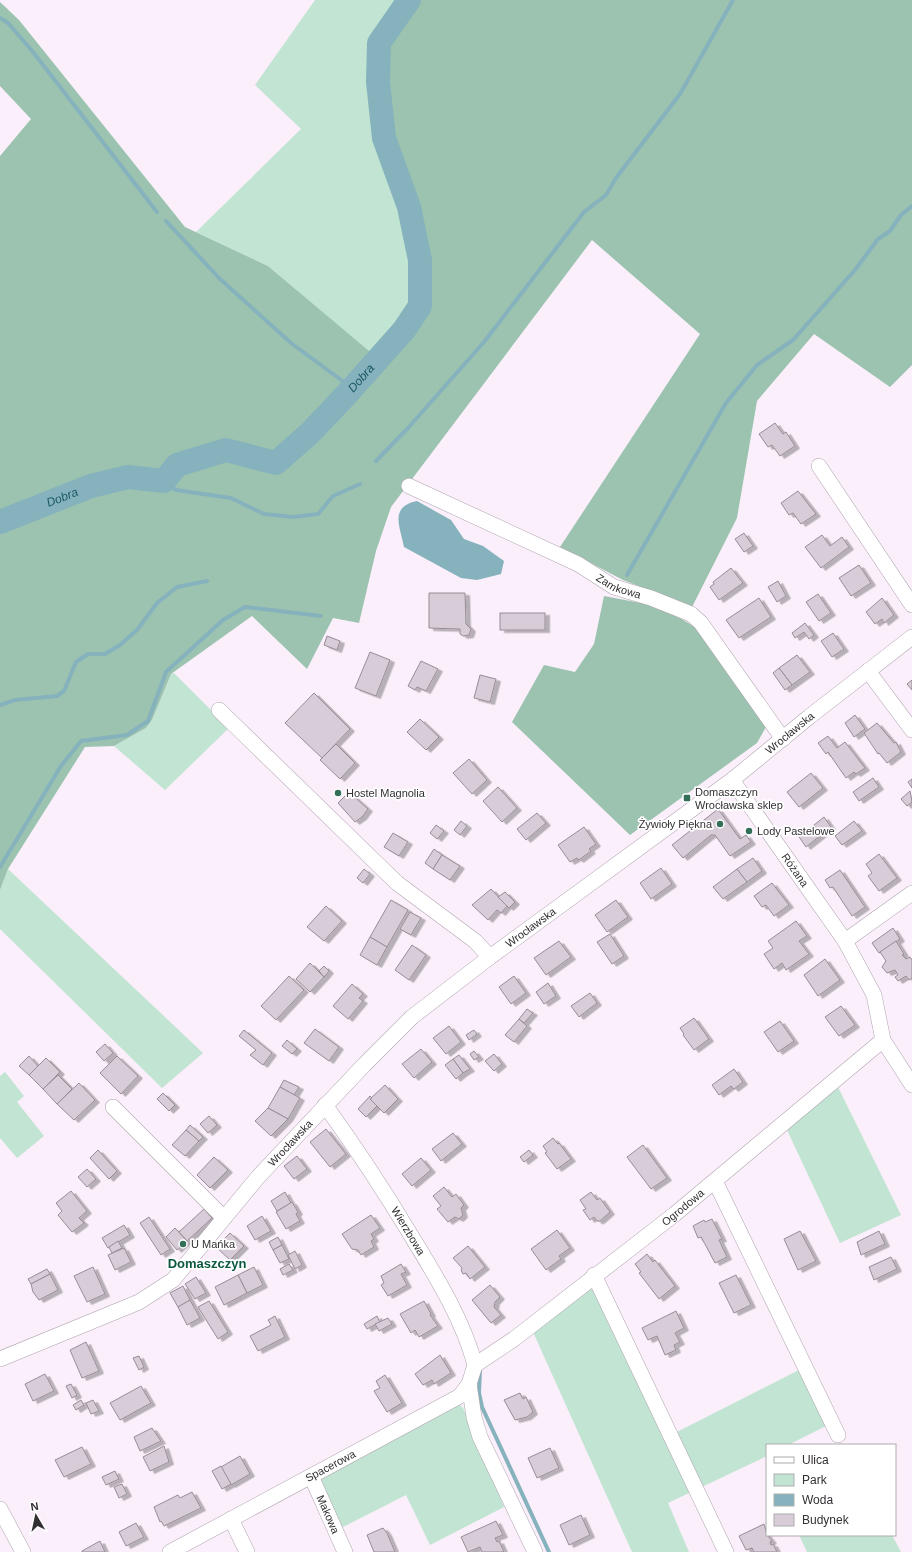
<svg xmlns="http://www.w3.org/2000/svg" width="912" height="1552" viewBox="0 0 912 1552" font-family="Arial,sans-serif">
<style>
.green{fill:#c1e4d3}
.forest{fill:#9cc3b0}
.water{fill:#85b2bc}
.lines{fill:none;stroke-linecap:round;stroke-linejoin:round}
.stream{stroke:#85b2bc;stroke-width:4}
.river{stroke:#85b2bc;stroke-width:24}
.building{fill:#d7ccd8;stroke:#978c97;filter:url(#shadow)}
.minor-casing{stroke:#afa4b0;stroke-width:16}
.minor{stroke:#fff;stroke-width:15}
.poi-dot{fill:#346f59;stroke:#fff;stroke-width:1.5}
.labels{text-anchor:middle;stroke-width:3.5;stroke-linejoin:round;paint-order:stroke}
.street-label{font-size:11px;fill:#332f33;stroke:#fff}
.poi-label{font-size:11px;fill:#332f33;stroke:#fff;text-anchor:start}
.water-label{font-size:12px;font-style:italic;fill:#1b5964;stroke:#fff}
.quarter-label{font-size:13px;font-weight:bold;fill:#0c5942;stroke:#fff}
</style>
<defs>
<filter id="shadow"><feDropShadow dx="4.5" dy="2.5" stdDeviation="0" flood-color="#0004"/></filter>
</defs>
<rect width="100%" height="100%" fill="#faeffa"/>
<g class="green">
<polygon points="315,0 405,0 391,22 372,45 371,76 380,138 404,205 412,242 413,289 410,314 376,358 268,266 196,232 301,129 255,85"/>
<polygon points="174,673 229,728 165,790 114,746 146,728 152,720 171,674"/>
<polygon points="8,869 203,1053 162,1088 0,929 0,890"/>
<polygon points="5,1072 24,1096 17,1102 44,1136 17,1158 0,1138 0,1076"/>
<polygon points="837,1085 901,1215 840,1243 787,1130"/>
<polygon points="591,1287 641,1382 663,1439 803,1368 828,1425 788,1445 767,1445 767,1456 668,1503 689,1552 632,1552 533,1332"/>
<polygon points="457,1402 463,1408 470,1422 504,1507 430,1545 406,1495 341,1528 319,1477"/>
<polygon points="799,1535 892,1535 901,1552 807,1552"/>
</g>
<g class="forest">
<polygon points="415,0 912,0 912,365 890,387 814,334 757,401 737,518 692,607 623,580 560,547 700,334 592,240 391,507 376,551 359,623 333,618 307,669 252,616 171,674 152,720 146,728 114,746 85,747 8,869 0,890 0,156 31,119 0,86 0,2 19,20 185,227 268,266 382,362 409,333 423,308 422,257 412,206 386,134 383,86 384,46"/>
<polygon points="604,596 662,607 698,629 767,725 757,743 630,835 512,722 544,665 575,672 594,644"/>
</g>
<path class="water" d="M417,501L451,520L464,539L483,546L504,561L501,574L477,580L461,578L404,547C400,526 389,507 417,501Z"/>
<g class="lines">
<g class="stream">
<polyline points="0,18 8,23 33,52 157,212"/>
<polyline points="166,221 219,278 291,343 352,388"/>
<polyline points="376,461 408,428 484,342 584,212 606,195 616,178 680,94 733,0"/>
<polyline points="164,481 176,490 231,498 264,514 293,517 318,514 333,496 360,484"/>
<polyline points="627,575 726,403 757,365 793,340 855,270 878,239 890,231 901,215 912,206"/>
<polyline points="0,705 15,700 57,696 64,691 76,662 88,654 105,654 120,645 137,630 157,603 177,587 207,581"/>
<polyline points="0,867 61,766 81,741 127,735 148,721 166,672 223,620 245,607 321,616"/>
<polyline points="480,1370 479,1393 482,1407 549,1552"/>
</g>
<path class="river" id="s1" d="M0,522L91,486L128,477L164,481L177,465L226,450L276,463L310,433L347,394L404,330L420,306V260L409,207L384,138L378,82L379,43L409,0"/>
</g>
<g class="building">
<polygon points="775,423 783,434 786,432 795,446 780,456 772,445 768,447 759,434"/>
<polygon points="798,491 816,514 801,524 793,513 789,515 781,503"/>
<polygon points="744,533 753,546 744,552 735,539"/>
<polygon points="822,535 830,546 842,537 849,547 821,568 805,547"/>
<polygon points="859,565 871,583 851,596 839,578"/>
<polygon points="731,568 743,583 719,600 710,587 714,584 713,582"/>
<polygon points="778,581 786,596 777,602 768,587"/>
<polygon points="429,593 465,593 466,624 471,629 469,635 463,636 460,634 460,629 429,628"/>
<polygon points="818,594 831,613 819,621 806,602"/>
<polygon points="759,598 771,617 739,638 726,620"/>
<polygon points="882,598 894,615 884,623 882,619 875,624 866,612"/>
<rect x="500" y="613" width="45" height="17"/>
<polygon points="805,623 814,635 809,639 804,632 795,638 792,633"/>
<polygon points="833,633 844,649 832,657 821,641"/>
<polygon points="327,636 340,641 337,650 324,645"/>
<polygon points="370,652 390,660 376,696 355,688"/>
<polygon points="797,655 810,672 792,685 779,668"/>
<polygon points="421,661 438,669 426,691 417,687 415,690 408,686"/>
<polygon points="779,668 792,685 785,690 773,673"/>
<polygon points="480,675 496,679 490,702 474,698"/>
<polygon points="912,680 912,690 907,684"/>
<polygon points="314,693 350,729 322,758 285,723"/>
<polygon points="855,715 865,729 854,737 845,723"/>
<polygon points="420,719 439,737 426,750 407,732"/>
<polygon points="877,723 894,743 896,742 901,752 887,763 879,753 878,754 864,733"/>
<polygon points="828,736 837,748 845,742 865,768 856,774 854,772 846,778 828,752 826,754 818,743"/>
<polygon points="336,744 355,763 340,779 320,760"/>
<polygon points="469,759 487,780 472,794 453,773"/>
<polygon points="811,773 823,788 799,807 787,792"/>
<polygon points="873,778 879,787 859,801 853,792"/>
<polygon points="912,779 912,788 908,782"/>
<polygon points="498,787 517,808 502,822 483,801"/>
<polygon points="910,791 912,802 907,806 901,799"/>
<polygon points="349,792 368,809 362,817 355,822 338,803"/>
<polygon points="718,809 740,839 746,835 751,842 730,856 715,835 711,835 683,858 672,845"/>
<polygon points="537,813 546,823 526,840 517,829"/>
<polygon points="824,817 831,827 821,835 814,825"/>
<polygon points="461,821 467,826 460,835 454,830"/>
<polygon points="854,821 862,831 842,845 835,836"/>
<polygon points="436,825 444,831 437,839 430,833"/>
<polygon points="814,825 821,835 806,847 795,831 798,829 802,834"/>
<polygon points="584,827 596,844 589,849 591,851 579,860 577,858 570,862 558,845"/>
<polygon points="393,833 408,842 399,856 384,847"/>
<polygon points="434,849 442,855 433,869 425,863"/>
<polygon points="879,854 897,878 879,891 868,876 872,873 866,864"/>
<polygon points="442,855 460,866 450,880 433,869"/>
<polygon points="753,858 762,871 747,882 737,869"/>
<polygon points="661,868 672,884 651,899 640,883"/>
<polygon points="364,869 370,874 363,883 357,878"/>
<polygon points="737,869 747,882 723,899 713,887"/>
<polygon points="840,870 865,907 852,916 833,887 830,888 825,880"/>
<polygon points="772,883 789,905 774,916 766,905 762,907 754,896"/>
<polygon points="491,889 507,906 501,913 497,910 488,920 472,905"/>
<polygon points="505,892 515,902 509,908 498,897"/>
<polygon points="391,900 408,910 387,947 370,937"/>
<polygon points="616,900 628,917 607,932 595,915"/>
<polygon points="326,906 342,921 324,941 307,927"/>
<polygon points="410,912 421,918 411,935 400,929"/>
<polygon points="796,921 807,936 799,941 809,954 786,970 782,963 774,969 764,954 773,948 768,941"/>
<polygon points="893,928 900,939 879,953 872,943"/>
<polygon points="610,934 624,956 612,964 597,942"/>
<polygon points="370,937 387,947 377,965 360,955"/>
<polygon points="559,941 571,957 546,975 534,958"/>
<polygon points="896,941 904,954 902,955 906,959 910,957 912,960 912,978 909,980 906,976 898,981 895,977 898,975 895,970 887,973 882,967 886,961 880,952"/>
<polygon points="412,945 426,955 409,980 395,970"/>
<polygon points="825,959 840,980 818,996 804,975"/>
<polygon points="310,963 324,977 310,992 296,979"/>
<polygon points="324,966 329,971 324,977 319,971"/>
<polygon points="289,976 304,990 276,1020 261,1006"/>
<polygon points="514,976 526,993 511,1004 499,987"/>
<polygon points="548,983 556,996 544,1004 536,992"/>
<polygon points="352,984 363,994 359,998 363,1001 348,1019 333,1006"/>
<polygon points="590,993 597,1003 579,1017 571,1006"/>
<polygon points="841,1006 855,1025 839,1036 825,1017"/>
<polygon points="527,1009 533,1013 524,1023 519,1019"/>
<polygon points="694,1018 709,1039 694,1050 683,1035 684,1034 680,1028"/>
<polygon points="519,1019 527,1026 514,1042 505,1035"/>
<polygon points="780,1021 794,1041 778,1052 764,1032"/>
<polygon points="449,1026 461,1042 446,1054 433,1038"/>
<polygon points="315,1029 339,1047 329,1061 304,1043"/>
<polygon points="244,1030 272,1053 263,1065 250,1055 256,1050 239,1036"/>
<polygon points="474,1030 477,1034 469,1040 466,1035"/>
<polygon points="287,1040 297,1049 292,1054 282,1046"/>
<polygon points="105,1044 113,1053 104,1061 96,1052"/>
<polygon points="421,1049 432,1062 414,1078 402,1064"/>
<polygon points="474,1051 479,1057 474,1060 470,1054"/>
<polygon points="494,1054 502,1064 494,1071 485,1061"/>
<polygon points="459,1055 470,1069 463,1073 453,1059"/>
<polygon points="29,1056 38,1066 29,1075 19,1066"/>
<polygon points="117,1056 138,1076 121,1094 100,1073"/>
<polygon points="46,1058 60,1072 43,1089 29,1075"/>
<polygon points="453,1059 463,1073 456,1079 445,1065"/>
<polygon points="734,1069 743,1082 734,1089 731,1086 719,1095 712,1085"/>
<polygon points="58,1075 72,1089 57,1104 43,1089"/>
<polygon points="284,1080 299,1087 294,1095 280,1087"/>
<polygon points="79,1083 95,1100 74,1120 57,1104"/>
<polygon points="385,1085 398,1099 384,1113 370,1099"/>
<polygon points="280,1087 300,1098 288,1119 268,1108"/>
<polygon points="163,1093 175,1105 169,1111 157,1099"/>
<polygon points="370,1096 372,1098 370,1099 377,1106 366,1117 358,1109"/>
<polygon points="268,1108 288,1119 271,1136 255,1121"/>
<polygon points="209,1116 217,1125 208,1133 200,1124"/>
<polygon points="190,1125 203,1137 199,1141 186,1130"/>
<polygon points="326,1129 346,1154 330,1167 310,1142"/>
<polygon points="186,1130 199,1141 185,1156 172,1145"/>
<polygon points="453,1133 462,1144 441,1161 432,1149"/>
<polygon points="553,1138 558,1144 559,1143 571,1159 557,1169 545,1153 547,1152 543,1146"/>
<polygon points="643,1145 667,1178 651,1189 627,1157"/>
<polygon points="98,1150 117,1171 109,1179 90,1158"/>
<polygon points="529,1150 533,1155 524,1162 520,1157"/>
<polygon points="297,1156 307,1169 294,1179 284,1166"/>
<polygon points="214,1157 228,1170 210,1188 197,1175"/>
<polygon points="421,1158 431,1170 412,1186 402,1174"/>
<polygon points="87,1169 96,1179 87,1187 78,1177"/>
<polygon points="444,1187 452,1197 456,1194 464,1205 461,1208 463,1215 459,1219 455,1217 448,1222 437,1209 441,1206 433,1196"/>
<polygon points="71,1191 87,1211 79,1218 84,1223 72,1232 58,1215 62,1211 56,1203"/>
<polygon points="285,1192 291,1203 277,1211 271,1201"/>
<polygon points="591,1192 597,1200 600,1198 610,1212 600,1221 597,1221 594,1217 590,1220 583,1210 586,1209 580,1200"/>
<polygon points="292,1202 298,1212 296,1214 300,1221 286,1229 276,1212"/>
<polygon points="204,1209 212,1218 187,1241 179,1232"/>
<polygon points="371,1215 380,1228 371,1234 374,1239 371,1241 374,1247 361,1255 358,1250 352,1249 342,1234"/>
<polygon points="262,1216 271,1231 255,1240 247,1226"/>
<polygon points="149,1217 170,1249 161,1255 140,1223"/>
<polygon points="712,1219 722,1239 719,1240 727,1257 715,1263 706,1246 701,1237 698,1238 693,1226 704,1220 705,1222"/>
<polygon points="124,1225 130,1235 108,1248 102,1238"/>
<polygon points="175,1228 187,1241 177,1250 166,1237"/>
<polygon points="557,1230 570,1248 559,1256 561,1259 546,1270 531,1249"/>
<polygon points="800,1231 816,1261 798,1270 784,1239"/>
<polygon points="879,1231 885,1244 861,1255 857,1242"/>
<polygon points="230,1233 244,1246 230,1260 216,1247"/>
<polygon points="278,1237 282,1245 273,1250 269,1242"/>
<polygon points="118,1241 122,1248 112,1253 109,1247"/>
<polygon points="282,1245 289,1259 280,1263 273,1250"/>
<polygon points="468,1246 485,1267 470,1279 466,1273 463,1274 461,1270 462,1268 453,1258"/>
<polygon points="124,1248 131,1262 115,1270 108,1255"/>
<polygon points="295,1251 302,1265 295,1269 288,1255"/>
<polygon points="647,1254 653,1262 655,1260 675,1286 659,1299 639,1273 641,1272 635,1264"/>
<polygon points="891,1257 897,1269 874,1280 869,1267"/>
<polygon points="289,1264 293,1270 283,1275 280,1269"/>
<polygon points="401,1264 406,1272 401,1274 407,1285 388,1296 381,1285 384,1283 381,1276"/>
<polygon points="93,1267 105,1294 87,1302 74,1276"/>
<polygon points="254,1267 263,1285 247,1293 238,1275"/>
<polygon points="47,1269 50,1274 31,1284 28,1279"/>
<polygon points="50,1274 58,1290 39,1300 33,1292 31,1284"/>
<polygon points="238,1275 247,1293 224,1305 215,1287"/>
<polygon points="736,1275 751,1305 734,1313 719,1283"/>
<polygon points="196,1277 206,1293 195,1299 185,1284"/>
<polygon points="490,1285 500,1297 495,1302 494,1307 501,1315 491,1323 472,1300"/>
<polygon points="183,1286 190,1300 178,1307 170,1293"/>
<polygon points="190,1300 200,1318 187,1325 178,1307"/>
<polygon points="209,1301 228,1332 218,1339 198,1307"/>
<polygon points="424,1301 431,1314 430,1315 438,1326 419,1337 415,1330 411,1333 400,1314"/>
<polygon points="676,1311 684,1328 675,1333 680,1342 674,1345 676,1350 665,1355 657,1336 648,1340 642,1328"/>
<polygon points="275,1316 285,1337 258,1351 250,1336 271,1325 268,1320"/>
<polygon points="377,1316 380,1322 367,1329 364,1324"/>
<polygon points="388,1318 392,1324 379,1331 375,1324"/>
<polygon points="86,1342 99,1371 82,1378 70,1350"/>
<polygon points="440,1355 451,1373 434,1384 432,1380 423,1385 415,1374"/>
<polygon points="139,1356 144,1367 139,1370 133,1358"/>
<polygon points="45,1374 54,1391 33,1401 25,1384"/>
<polygon points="385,1375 402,1403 387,1412 374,1391 380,1388 376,1381"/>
<polygon points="71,1384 77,1395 72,1398 66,1386"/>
<polygon points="141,1386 151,1403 120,1420 110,1403"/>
<polygon points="520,1393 523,1399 526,1397 533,1412 527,1417 515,1420 504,1400"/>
<polygon points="81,1400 84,1405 76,1410 73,1405"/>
<polygon points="93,1400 99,1411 91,1414 86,1403"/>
<polygon points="152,1428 161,1441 140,1451 134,1437"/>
<polygon points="164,1446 169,1462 150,1471 143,1457"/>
<polygon points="82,1447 91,1464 64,1477 55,1460"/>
<polygon points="550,1448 559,1468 537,1478 528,1458"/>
<polygon points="240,1456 250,1474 231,1485 221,1467"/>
<polygon points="221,1466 231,1484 222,1489 212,1471"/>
<polygon points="115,1471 119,1479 106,1485 102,1477"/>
<polygon points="122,1484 127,1494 119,1498 114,1487"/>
<polygon points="192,1492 201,1508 164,1526 161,1521 160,1522 154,1507 178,1495 180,1498"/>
<polygon points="581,1515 590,1535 569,1545 560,1525"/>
<polygon points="496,1521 503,1535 495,1538 497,1542 499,1541 504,1552 482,1552 480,1547 468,1552 461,1537"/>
<polygon points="136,1523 144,1537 126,1546 119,1532"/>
<polygon points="764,1524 767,1535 772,1541 770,1542 771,1545 773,1544 777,1552 754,1552 752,1548 746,1550 739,1536"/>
<polygon points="383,1528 387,1533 395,1552 374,1552 367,1535"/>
<polygon points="100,1541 105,1552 82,1552 82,1551"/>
</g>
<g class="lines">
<g class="minor-casing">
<g id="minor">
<polyline points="819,466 912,605"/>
<path id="s2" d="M409,486L578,564L614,587L651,598L691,614L701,623L783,739"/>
<polyline points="868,671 912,730"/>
<polyline points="219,710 397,883 475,941 490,957"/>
<path id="s3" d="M732,780L845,941L874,995L883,1040L912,1085"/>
<polyline points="845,941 912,893"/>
<path id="s4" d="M325,1105C356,1148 385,1192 412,1237C437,1278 463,1320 475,1365"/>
<polyline points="113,1107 224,1218"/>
<polyline points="715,1181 838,1435"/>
<polyline points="594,1275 726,1552"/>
<path id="s5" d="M0,1359L139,1302L173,1280L258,1177L364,1065L412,1017L490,957L732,780L809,717L912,637"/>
<path id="s6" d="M475,1365L514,1339L675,1214L883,1040"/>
<polyline points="469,1384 474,1417 480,1437 535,1552"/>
<path id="s7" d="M311,1476L345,1552"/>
<polyline points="0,1509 23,1552"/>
<polyline points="231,1519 247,1552"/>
<path id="s8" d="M170,1552L460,1396L469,1384L475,1365"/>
</g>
</g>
<use href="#minor" class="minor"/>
</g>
<g class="poi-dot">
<circle cx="338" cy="793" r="4"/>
<rect x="683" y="794" width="8" height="8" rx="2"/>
<circle cx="720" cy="824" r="4"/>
<circle cx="749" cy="831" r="4"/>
<circle cx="183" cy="1244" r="4"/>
</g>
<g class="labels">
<g class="street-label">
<text dy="4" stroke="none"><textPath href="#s2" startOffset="233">Zamkowa</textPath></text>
<text dy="4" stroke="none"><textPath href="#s5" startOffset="1019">Wrocławska</textPath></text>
<text dy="4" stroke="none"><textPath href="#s3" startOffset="110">Różana</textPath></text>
<text dy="4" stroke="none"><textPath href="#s5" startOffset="695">Wrocławska</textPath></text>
<text dy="4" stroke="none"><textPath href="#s5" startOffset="371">Wrocławska</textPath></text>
<text dy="4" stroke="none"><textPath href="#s6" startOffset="261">Ogrodowa</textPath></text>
<text dy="4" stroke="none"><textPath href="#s4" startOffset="151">Wierzbowa</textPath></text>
<text dy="4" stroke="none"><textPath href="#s8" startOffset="182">Spacerowa</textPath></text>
<text dy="4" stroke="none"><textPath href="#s7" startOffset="42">Makowa</textPath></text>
</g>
<g class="poi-label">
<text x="695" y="796">Domaszczyn<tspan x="695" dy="13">Wrocławska sklep</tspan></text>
<text x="346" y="797">Hostel Magnolia</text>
<text x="712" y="828" text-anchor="end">Żywioły Piękna</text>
<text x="757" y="835">Lody Pastelowe</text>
<text x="191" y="1248">U Mańka</text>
</g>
<g class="water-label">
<text dy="4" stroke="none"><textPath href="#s1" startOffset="416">Dobra</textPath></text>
<text dy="4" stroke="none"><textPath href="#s1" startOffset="67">Dobra</textPath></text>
</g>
<g class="quarter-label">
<text x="207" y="1268">Domaszczyn</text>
</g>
</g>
<rect x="766" y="1444" width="130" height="92" fill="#ffffff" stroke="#adacad"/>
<rect x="774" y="1457" width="20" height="6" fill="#ffffff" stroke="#adacad"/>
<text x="802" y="1464" font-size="12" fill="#332f33">Ulica</text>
<rect x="774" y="1474" width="20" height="12" fill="#c1e4d3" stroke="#adacad"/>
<text x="802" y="1484" font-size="12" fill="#332f33">Park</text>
<rect x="774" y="1494" width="20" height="12" fill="#85b2bc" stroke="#adacad"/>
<text x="802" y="1504" font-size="12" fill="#332f33">Woda</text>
<rect x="774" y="1514" width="20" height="12" fill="#d7ccd8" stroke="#adacad"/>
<text x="802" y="1524" font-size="12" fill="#332f33">Budynek</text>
<g transform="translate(36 1516) rotate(351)" stroke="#ffffff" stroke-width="3" paint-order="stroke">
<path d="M0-3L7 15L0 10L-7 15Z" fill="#332f33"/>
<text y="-6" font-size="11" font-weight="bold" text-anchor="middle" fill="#332f33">N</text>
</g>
</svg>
